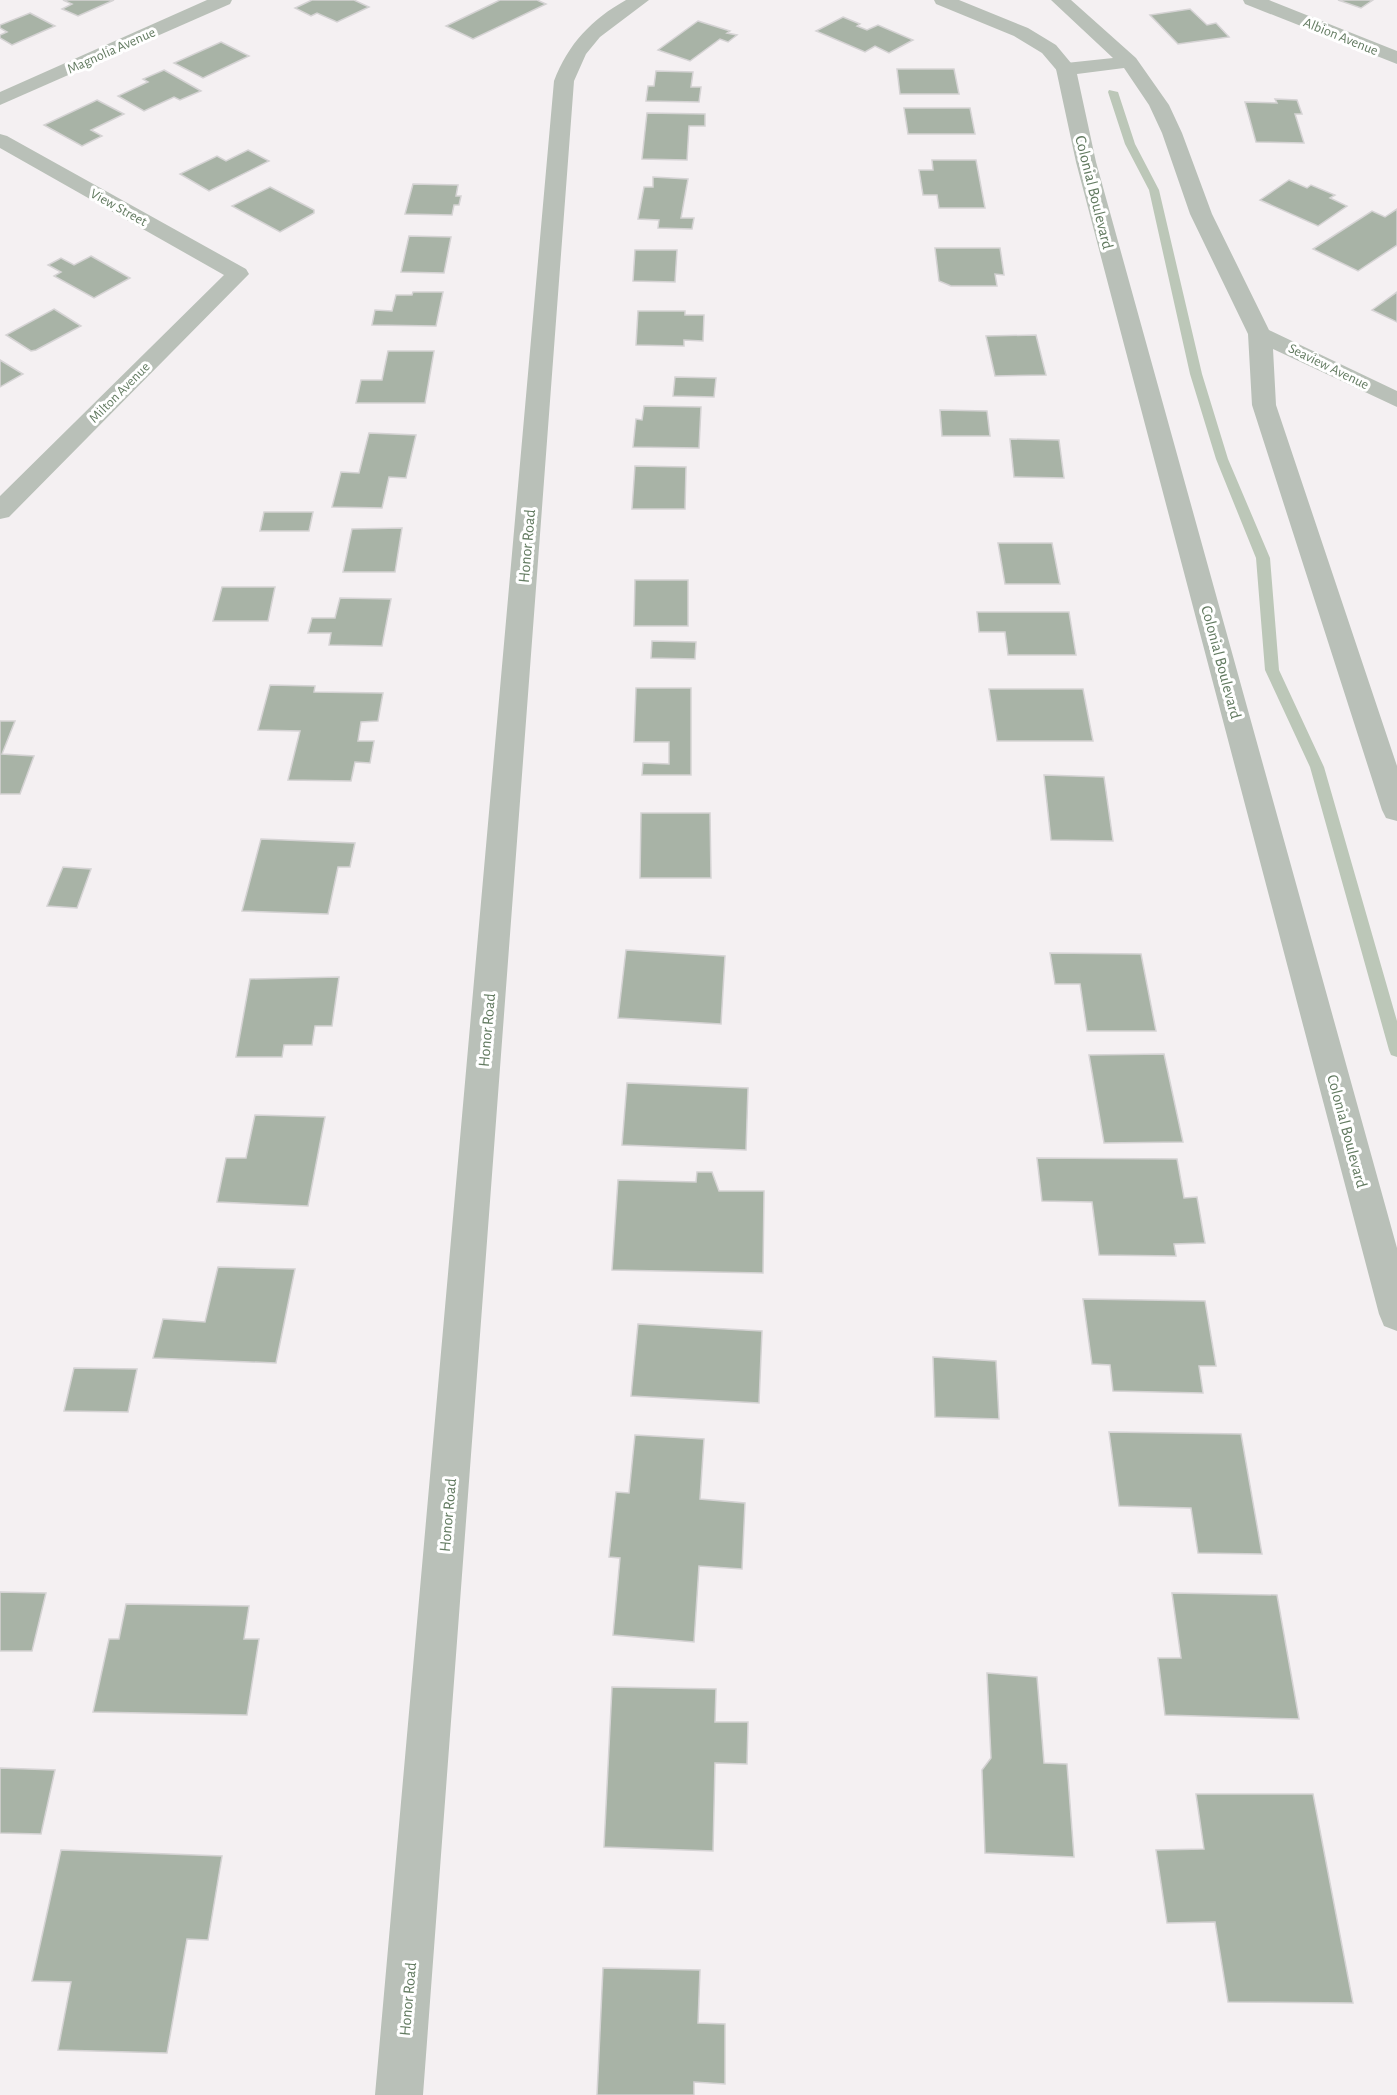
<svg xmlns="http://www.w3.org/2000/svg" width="1397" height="2095" viewBox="0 0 1397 2095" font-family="'Alegreya Sans',sans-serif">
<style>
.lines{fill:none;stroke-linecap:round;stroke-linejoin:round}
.stream{fill:#bcc7b8;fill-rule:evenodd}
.building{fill:#a8b3a6;stroke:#d5d3d4;stroke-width:1.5}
.minor{fill:#b9c0b8;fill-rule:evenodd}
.tertiary{fill:#b9c0b8;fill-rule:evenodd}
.labels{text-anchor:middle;stroke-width:6;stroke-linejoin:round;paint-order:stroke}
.far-street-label{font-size:14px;fill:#627a60;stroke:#fff}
.street-label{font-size:16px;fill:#627a60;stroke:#fff}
</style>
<rect width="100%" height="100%" fill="#f4f0f2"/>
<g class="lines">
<polygon class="stream" points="1109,90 1118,92 1135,144 1159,190 1202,374 1228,459 1270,558 1279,670 1324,767 1397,1021 1397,1057 1391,1055 1389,1050 1310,767 1265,670 1256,558 1216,459 1190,374 1149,190 1125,144 1108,92"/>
</g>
<g class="building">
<polygon points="63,0 114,0 78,16 62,9 72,4"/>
<polygon points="312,0 354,0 369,7 337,22 317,13 311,16 295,8"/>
<polygon points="500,0 537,0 546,4 473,39 446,26"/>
<polygon points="1338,0 1373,0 1361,8"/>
<polygon points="1190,9 1207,25 1216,23 1229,37 1178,44 1150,15"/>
<polygon points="30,13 55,26 12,45 0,38 0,35 7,32 0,28 0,25"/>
<polygon points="843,17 860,24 857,26 867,30 878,25 913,40 889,53 875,46 865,52 816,31"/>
<polygon points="698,21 730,31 727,33 737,35 728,42 720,39 690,61 658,50"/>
<polygon points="221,42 249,56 203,78 174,63"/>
<polygon points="897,69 954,69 959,94 900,94"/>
<polygon points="164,70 201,91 180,100 174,97 144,111 118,96 148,82 143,79"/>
<polygon points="656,71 693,72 691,87 701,87 699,102 646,101 648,86 654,86"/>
<polygon points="1275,99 1297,100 1302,114 1295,114 1304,143 1256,142 1245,102 1277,103"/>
<polygon points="97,100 124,114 91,130 102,136 82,146 44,125"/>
<polygon points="904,108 970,108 975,134 908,134"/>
<polygon points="647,113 705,114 705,126 689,126 687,160 642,159"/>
<polygon points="248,150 269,161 209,191 180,174 217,156 226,161"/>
<polygon points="932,160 976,160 985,208 939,208 937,195 923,195 919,170 933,170"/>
<polygon points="653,177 688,179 681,218 694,218 692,229 658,228 659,220 638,219 644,187 653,187"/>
<polygon points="1289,180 1307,188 1311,185 1335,195 1330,198 1347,206 1318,226 1260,200"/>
<polygon points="413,184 458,185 456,196 461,196 459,205 454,205 452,215 405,214"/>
<polygon points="270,187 314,210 314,213 280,232 232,206"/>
<polygon points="1397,209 1397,245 1358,271 1313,249 1372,211 1385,217"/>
<polygon points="409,236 451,237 444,273 401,272"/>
<polygon points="935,248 1000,248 1004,275 995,274 997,286 951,286 939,281"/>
<polygon points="635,250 677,250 675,282 633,281"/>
<polygon points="91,256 130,278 94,298 54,276 61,272 48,265 61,258 74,265"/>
<polygon points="413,292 443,292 436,326 372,325 375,310 392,311 396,295 412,295"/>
<polygon points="1397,292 1397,322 1372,310"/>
<polygon points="54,309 81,326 36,350 31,351 6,335"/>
<polygon points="638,311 685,311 685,315 704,315 703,341 684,340 684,346 636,345"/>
<polygon points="1036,335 1046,375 995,376 986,336"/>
<polygon points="388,351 434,351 425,403 356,403 361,380 382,380"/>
<polygon points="0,360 23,374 0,387"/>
<polygon points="675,377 716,378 714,397 673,396"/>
<polygon points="644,406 701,407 699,448 633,447 636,419 642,420"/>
<polygon points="940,410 987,411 990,436 942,436"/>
<polygon points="369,433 416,435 406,478 389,477 382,508 332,507 341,472 359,473"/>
<polygon points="1010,439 1059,440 1064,478 1014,477"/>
<polygon points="635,466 686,467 685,509 632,509"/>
<polygon points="264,512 313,512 309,531 260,531"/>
<polygon points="402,528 395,572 343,572 352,529"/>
<polygon points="998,543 1052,543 1060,584 1005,584"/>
<polygon points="635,580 688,580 688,626 634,626"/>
<polygon points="222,587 275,587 268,621 213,621"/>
<polygon points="340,598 391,599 382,646 329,645 331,633 308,633 312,618 335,618"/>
<polygon points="977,612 1069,612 1076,655 1008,655 1005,632 979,632"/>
<polygon points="652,641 696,642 695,659 651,658"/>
<polygon points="270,685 315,686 314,692 383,693 378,721 361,722 358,741 374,741 370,763 355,762 351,781 288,780 300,731 258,730"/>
<polygon points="636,688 691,688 691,775 642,775 643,763 669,764 669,742 634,742"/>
<polygon points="989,689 1083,689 1093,741 997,741"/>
<polygon points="0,721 15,721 2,754 34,756 20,794 0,794"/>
<polygon points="1044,775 1104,777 1113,841 1051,840"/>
<polygon points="641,813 710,813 711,878 640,878"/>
<polygon points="261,839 355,843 350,867 338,867 328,914 242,911"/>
<polygon points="63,867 91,869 77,908 47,906"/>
<polygon points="626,950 725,956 721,1024 618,1018"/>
<polygon points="1050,953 1141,954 1156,1031 1087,1031 1080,984 1055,984"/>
<polygon points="339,977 332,1026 315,1026 312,1045 284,1045 282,1057 236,1057 250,979"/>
<polygon points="1164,1054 1183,1142 1104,1143 1089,1055"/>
<polygon points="627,1083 748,1088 746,1150 622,1145"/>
<polygon points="255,1115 325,1117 308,1206 217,1202 226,1158 246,1158"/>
<polygon points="1037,1158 1177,1159 1184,1198 1197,1197 1205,1243 1174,1244 1176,1256 1099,1255 1092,1202 1042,1201"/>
<polygon points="697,1172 712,1172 719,1191 764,1191 763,1273 612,1270 618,1180 696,1182"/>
<polygon points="218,1267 295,1269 276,1363 153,1358 163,1319 205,1322"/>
<polygon points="1083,1299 1205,1301 1216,1366 1199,1366 1203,1393 1113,1391 1110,1365 1092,1364"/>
<polygon points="638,1324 762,1331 759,1403 631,1396"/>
<polygon points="933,1357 996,1361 999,1419 935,1417"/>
<polygon points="74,1368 137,1369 128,1412 64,1411"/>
<polygon points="1109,1432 1241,1434 1262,1554 1198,1553 1191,1508 1119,1506"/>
<polygon points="635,1435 704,1439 700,1499 745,1503 742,1569 699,1566 694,1642 613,1635 620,1558 609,1557 616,1492 629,1493"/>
<polygon points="0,1592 46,1593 32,1651 0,1651"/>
<polygon points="1172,1593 1277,1595 1299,1719 1165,1715 1158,1658 1181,1658"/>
<polygon points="126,1604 249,1606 244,1639 259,1639 247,1715 93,1712 109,1639 119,1639"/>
<polygon points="987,1673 1037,1677 1044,1763 1067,1764 1074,1857 985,1853 982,1770 991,1758"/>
<polygon points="612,1687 716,1689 715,1722 748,1722 747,1764 715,1763 713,1851 604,1847"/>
<polygon points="0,1768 55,1770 41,1834 0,1833"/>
<polygon points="1196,1794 1313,1794 1353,2003 1228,2002 1215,1922 1167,1923 1156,1850 1204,1849"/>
<polygon points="61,1850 222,1856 208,1940 187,1939 167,2053 58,2050 71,1982 32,1981"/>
<polygon points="603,1968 700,1970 698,2023 725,2024 725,2084 694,2082 694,2095 597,2095"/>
</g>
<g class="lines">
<g class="minor">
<polygon points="207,0 232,0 230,4 0,105 0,92"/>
<path d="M626,0H649L600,37L586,54L574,81L423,2095H375L554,81C568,44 592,19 626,0Z"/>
<polygon points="934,0 959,0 1028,28 1056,45 1076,69 1073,73 1059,73 1042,53 1014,36 936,4"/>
<polygon points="1243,0 1269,0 1397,51 1397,64 1245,4"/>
<polygon points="0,134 7,136 246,269 249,274 9,517 0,519 0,496 224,275 0,148"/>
</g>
<polygon class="tertiary" points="1051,0 1071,0 1136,58 1169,105 1182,133 1212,214 1269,330 1397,391 1397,407 1273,349 1276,405 1397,766 1397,821 1386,818 1382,810 1252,405 1248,334 1190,214 1162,133 1149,105 1124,68 1077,74 1096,162 1397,1248 1397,1331 1384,1326 1379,1314 1076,162 1056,69 1059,65 1066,63 1113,58"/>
</g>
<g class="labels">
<g class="far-street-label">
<text transform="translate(1341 36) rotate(22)" y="5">Albion Avenue</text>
<text transform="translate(111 50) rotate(-24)" y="5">Magnolia Avenue</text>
<text transform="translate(119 207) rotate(29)" y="5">View Street</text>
<text transform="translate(1329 366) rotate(26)" y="5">Seaview Avenue</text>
<text transform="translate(119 392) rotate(-45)" y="5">Milton Avenue</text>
</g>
<g class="street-label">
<text transform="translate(1095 192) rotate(76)" y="6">Colonial Boulevard</text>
<text transform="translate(526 546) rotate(-85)" y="6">Honor Road</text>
<text transform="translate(1222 662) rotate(75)" y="6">Colonial Boulevard</text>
<text transform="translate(486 1030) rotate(-85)" y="6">Honor Road</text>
<text transform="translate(1348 1131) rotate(75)" y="6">Colonial Boulevard</text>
<text transform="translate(447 1515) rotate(-85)" y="6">Honor Road</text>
<text transform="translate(407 1999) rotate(-85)" y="6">Honor Road</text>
</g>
</g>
</svg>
